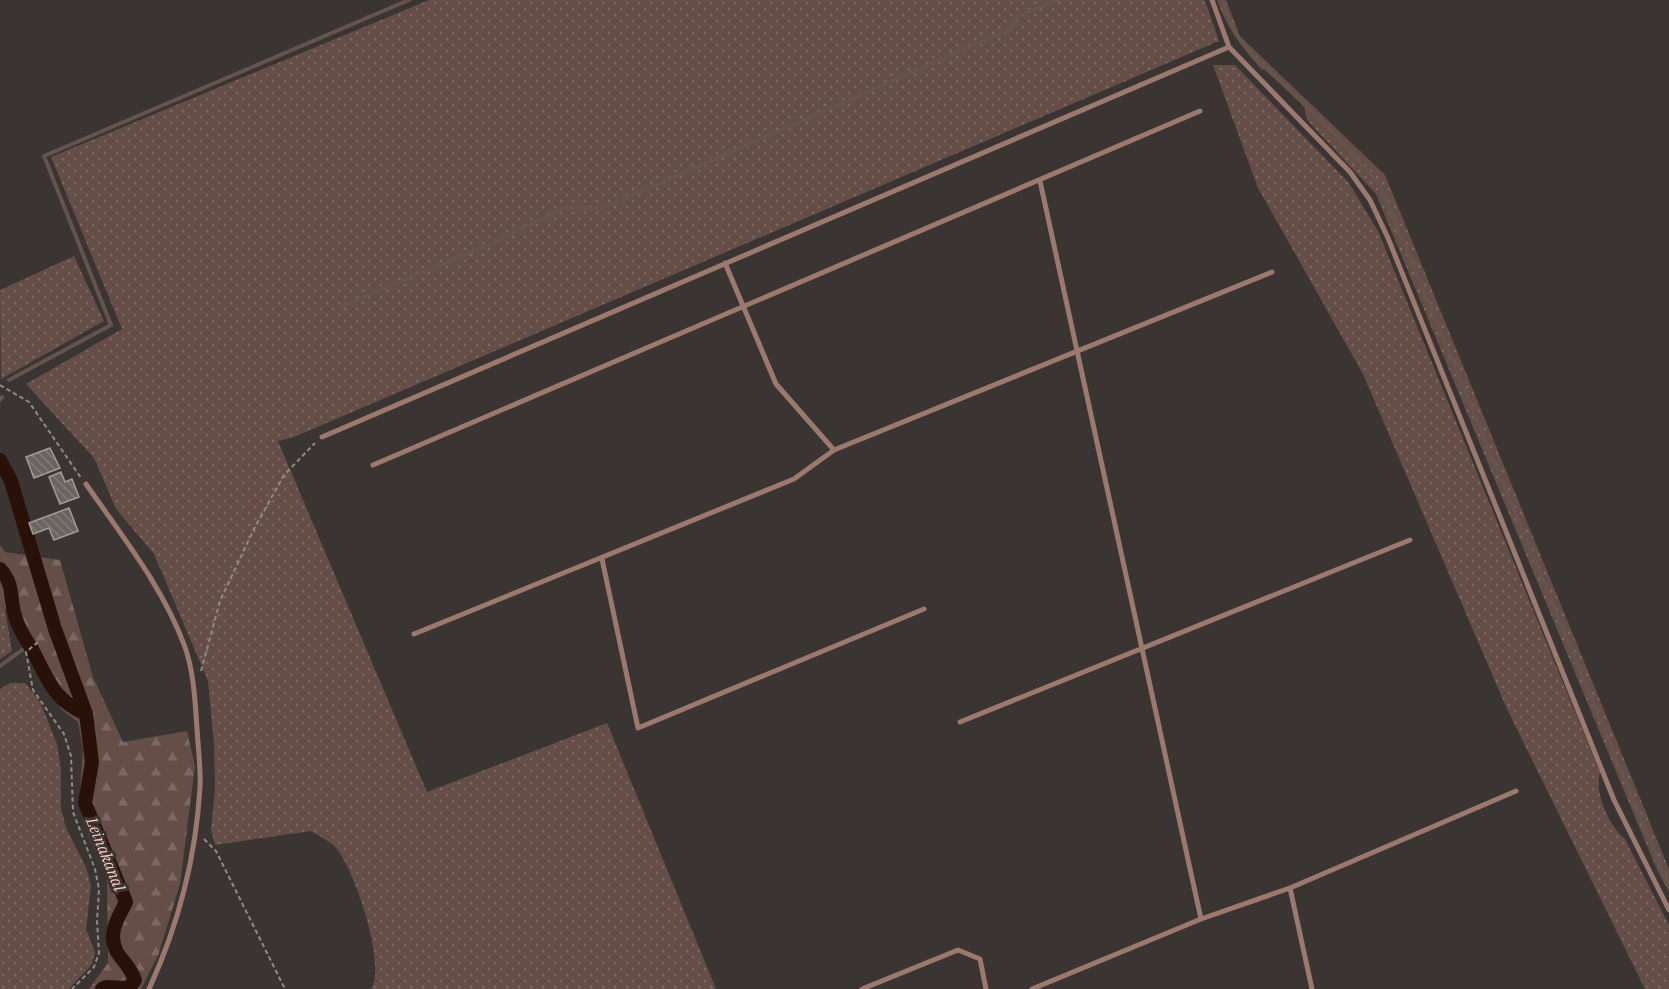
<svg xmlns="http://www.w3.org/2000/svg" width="1669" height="989" viewBox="0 0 1669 989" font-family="'IBM Plex Serif',serif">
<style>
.grass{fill:url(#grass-dots)}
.forest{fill:url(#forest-firs)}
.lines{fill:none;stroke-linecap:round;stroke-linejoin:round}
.stream{stroke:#65534d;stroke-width:4}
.canal{stroke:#291109;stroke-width:14}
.building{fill:url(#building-back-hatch);stroke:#a39b98;stroke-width:1.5}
.path{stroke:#908b89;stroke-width:2;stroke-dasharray:4.5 3;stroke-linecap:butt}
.lane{stroke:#9b796e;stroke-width:5}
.labels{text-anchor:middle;stroke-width:6;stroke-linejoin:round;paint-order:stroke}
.water-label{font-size:16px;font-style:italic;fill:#fdcebd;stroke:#3a3432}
</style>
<defs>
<pattern id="grass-dots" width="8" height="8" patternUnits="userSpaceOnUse" patternTransform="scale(1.5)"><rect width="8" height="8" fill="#654e47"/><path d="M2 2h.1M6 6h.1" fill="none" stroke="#7c6862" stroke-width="1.8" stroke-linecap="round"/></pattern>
<pattern id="forest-firs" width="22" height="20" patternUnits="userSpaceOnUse" patternTransform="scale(1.5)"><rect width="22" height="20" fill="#654e47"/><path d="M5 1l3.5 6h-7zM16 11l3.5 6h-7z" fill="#7c6862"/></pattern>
<pattern id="building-back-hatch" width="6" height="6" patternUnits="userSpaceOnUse" patternTransform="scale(1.5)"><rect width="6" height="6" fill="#6a6360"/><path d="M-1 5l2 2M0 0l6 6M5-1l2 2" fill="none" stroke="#807a77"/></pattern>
</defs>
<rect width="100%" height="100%" fill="#3a3432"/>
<g class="grass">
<path d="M429,0H1205L1219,41L294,437L278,441L427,792L607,723L716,989H371C387,965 355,872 337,849C331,842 319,836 311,831L215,845L211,830L215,790L214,743L208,681L154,554L116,509L94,458L26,384L122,329L51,157Z"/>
<path d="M1217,0H1226L1240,36L1385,175L1669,869V892L1657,870L1376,194L1307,120L1304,107L1267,68L1262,70C1242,48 1227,28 1217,0Z"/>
<path d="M1213,65H1235L1349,183L1378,231L1600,773C1594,793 1609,826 1625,839L1669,925V989H1645L1507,709L1363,374L1258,188Z"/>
<polygon points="74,256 104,321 1,379 0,290"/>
<polygon points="0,601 5,610 12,651 0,659"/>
<polygon points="10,683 25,683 40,702 57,744 61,769 61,808 66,828 86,867 91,886 86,929 95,952 92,964 69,989 0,989 0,689"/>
</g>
<polygon class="forest" points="0,545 5,552 60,560 93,677 123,742 187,731 195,766 180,884 159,953 141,989 89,989 108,963 107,879 89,837 79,803 83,750 78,722 61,709 41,659 0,601"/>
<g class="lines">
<g class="stream">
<polyline points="1221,0 1236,34 1252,55 1330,128 1380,185 1669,886"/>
<polyline points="340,307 490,244 564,208 601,209 1010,29 1018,16 1058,0"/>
<polyline points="9,380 111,325 44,156 409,0"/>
<polyline points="0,400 2,397"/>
<polyline points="0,666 29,645"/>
</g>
<g class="canal">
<polyline points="0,460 11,481 55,629 86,714"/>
<path d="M0,569C15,586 9,596 15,616C19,631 27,640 34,653C49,682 54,700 86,714L92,762L85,803L126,902C118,918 107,934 117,952C124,963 130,966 135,980L129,988L106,987L102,989"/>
</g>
</g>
<g class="building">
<polygon points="50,448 60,468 34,478 26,457"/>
<polygon points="61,472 65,482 72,479 79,497 60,504 49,477"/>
<polygon points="69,508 78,531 54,540 49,528 33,534 29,523"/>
</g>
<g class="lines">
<g class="path">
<polyline points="0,385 29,402 81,478"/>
<polyline points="38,642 26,652 33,690 64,734 71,756 73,812 95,869 99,889 97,921 99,953 94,967 72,989"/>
<polyline points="201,671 220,601 254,529 284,475 315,443"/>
<polyline points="204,839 216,851 285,989"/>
</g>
<g class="lane">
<polyline points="1212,0 1229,47 1350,172 1370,200 1388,238 1614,800 1669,910"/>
<polyline points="1040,181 1201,919"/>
<polyline points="725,263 776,384 834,450"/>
<polyline points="322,437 1229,47"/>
<polyline points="373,465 1200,111"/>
<path d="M86,484C122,536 163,587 185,647C194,673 195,701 197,728C198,747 201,768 200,787C196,856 178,926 149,989"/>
<polyline points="602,559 638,728 924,609"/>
<polyline points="414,634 794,479 834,450 1272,272"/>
<polyline points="960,722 1410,540"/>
<polyline points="1290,888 1312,989"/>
<polyline points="862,989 958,950 980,959 986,989"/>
<polyline points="1032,989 1201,919 1290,888 1516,791"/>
</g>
</g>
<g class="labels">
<g class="water-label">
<text transform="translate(106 854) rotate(68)" y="6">Leinakanal</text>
</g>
</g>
</svg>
